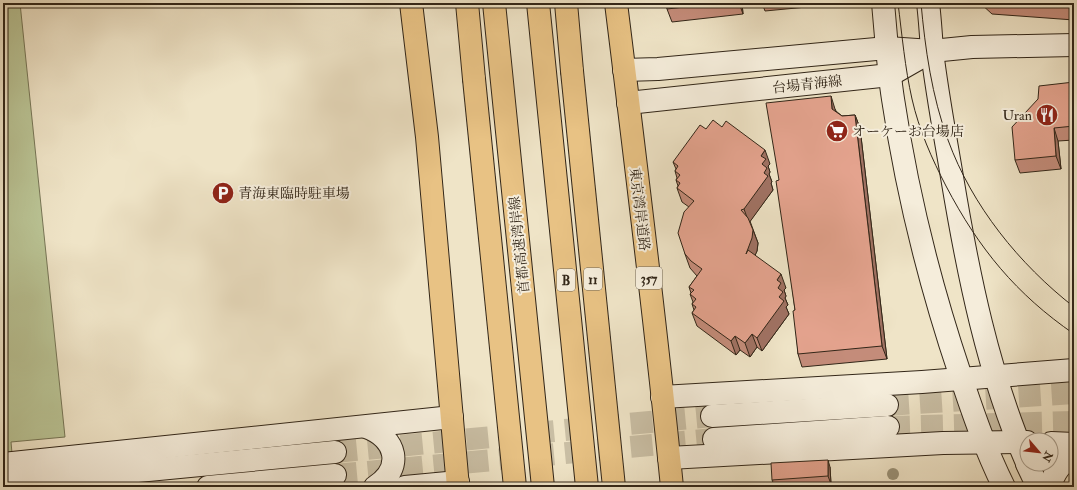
<svg xmlns="http://www.w3.org/2000/svg" width="1077" height="490" viewBox="0 0 1077 490" font-family="'IM FELL Double Pica','Noto Serif JP',serif">
<style>
.green{fill:#bac495;stroke:#767556}
.lines{fill:none;stroke-linecap:round;stroke-linejoin:round}
.secondary-tunnel{stroke:#c9bea4;stroke-width:22;stroke-dasharray:22 11;stroke-linecap:butt}
.secondary-casing{stroke:#322618;stroke-width:24}
.highway-casing{stroke:#322618;stroke-width:24}
.secondary{stroke:#f5eddb;stroke-width:22}
.highway{stroke:#e8c284;stroke-width:22}
.tram{stroke:#322618;stroke-width:1}
.highway-bridge-casing{stroke:#322618;stroke-width:24;stroke-linecap:butt}
.highway-bridge{stroke:#e8c284;stroke-width:22}
.tree{fill:#9a9278}
.wall{fill:#c48c7a;stroke:#322618}
.shaded-wall{fill:#a07263;stroke:#322618}
.building{fill:#e4a38e;stroke:#322618}
.labels{text-anchor:middle;stroke-width:4;stroke-linejoin:round;paint-order:stroke}
.shield{fill:#f5eddb;stroke:#6c6252;stroke-width:1}
.shield-label{font-size:13px;font-weight:bold;fill:#322618}
.street-label{font-size:14px;fill:#322618;stroke:#f5eddb}
.poi-label{font-size:14px;fill:#322618;stroke:#f5eddb;text-anchor:start}
</style>
<rect width="100%" height="100%" fill="#efe4c7"/>
<filter id="stains"><feTurbulence type="fractalNoise" baseFrequency=".005" numOctaves="4"/><feColorMatrix values="0 0 0 0 .2 0 0 0 0 .09 0 0 0 0 .02 0 0 0 .5 -.17"/></filter>
<radialGradient id="worn" r=".72"><stop offset=".6" stop-color="#630" stop-opacity="0"/><stop offset="1" stop-color="#630" stop-opacity=".3"/></radialGradient>
<polygon class="green" points="3,3 20,3 65,437 11,442 15,487 3,487"/>
<g class="lines">
<g class="secondary-tunnel">
<polyline points="887,405 1074,393"/>
<polyline points="888,427 1074,422"/>
<polyline points="335,452 712,416"/>
<polyline points="335,475 714,439"/>
</g>
<g class="secondary-casing">
<g id="secondary">
<path d="M883,3C886,35 888,67 893,99C907,193 930,285 960,374C973,413 986,451 1004,487"/>
<path d="M928,3C930,19 931,35 932,51C937,93 945,135 952,177C968,274 988,373 1027,463"/>
<polyline points="624,70 658,69 887,48 932,51 972,47 1074,45"/>
<polyline points="628,103 890,75 932,51"/>
<polyline points="662,397 922,382 1074,370"/>
<polyline points="712,416 887,405"/>
<path d="M366,427C397,438 404,468 375,487"/>
<polyline points="714,439 888,427"/>
<polyline points="1051,443 1074,444"/>
<polyline points="669,458 943,443 1027,442"/>
<polyline points="3,464 452,417"/>
<polyline points="1027,464 1038,487"/>
<polyline points="3,484 335,452"/>
<polyline points="208,487 335,475"/>
<polyline points="405,487 458,482"/>
<path d="M1050,487C1054,472 1061,463 1074,455"/>
</g>
</g>
<g class="highway-casing">
<g id="highway">
<polyline points="411,3 427,137 458,487"/>
<polyline points="467,3 474,79"/>
<polyline points="494,3 543,487"/>
<polyline points="538,3 587,487"/>
<polyline points="566,3 572,71"/>
<path d="M616,3C636,164 656,325 672,487"/>
</g>
</g>
<use href="#secondary" class="secondary"/>
<use href="#highway" class="highway"/>
<g class="tram">
<path d="M898,3C902,35 905,68 912,99C919,130 932,159 946,186C979,249 1016,294 1074,334"/>
<path d="M921,3C925,48 932,97 948,140C972,206 1019,264 1074,307"/>
</g>
<g class="highway-bridge-casing">
<g id="highway-bridge">
<polyline points="572,71 614,487"/>
<polyline points="474,79 515,487"/>
</g>
</g>
<use href="#highway-bridge" class="highway-bridge"/>
</g>
<circle class="tree" cx="893" cy="474" r="6"/>
<g class="wall">
<polygon points="667,3 742,3 743,14 672,22 667,9"/>
<polygon points="762,3 838,3 838,4 765,11"/>
<polygon points="980,3 1074,3 1074,20 992,14"/>
<polygon points="1074,82 1074,140 1058,141 1061,169 1020,173 1015,160"/>
<polygon points="835,109 836,111 842,116 855,115 860,128 887,359 802,367 798,354 795,310 779,180"/>
<polygon points="706,129 770,164 768,166 770,172 769,174 772,182 771,183 773,190 750,221 758,243 757,251 755,255 786,288 784,290 786,296 785,298 788,305 786,307 789,314 762,351 757,347 750,357 740,350 736,355 697,326 692,313 694,310 692,304 693,302 690,294 691,293 689,287 697,276 690,268 685,254 689,207 682,202 677,188 678,186 676,180 677,178 675,171 676,169 673,162"/>
<polygon points="830,467 831,484 775,487 772,480"/>
</g>
<g class="shaded-wall">
<polygon points="739,3 742,3 743,14"/>
<polygon points="831,96 835,109 837,122 832,109"/>
<polygon points="855,115 860,128 887,359 882,346"/>
<polygon points="1054,128 1058,141 1061,169 1056,156"/>
<polygon points="765,150 770,164 768,166 770,172 769,174 772,182 771,183 773,190 749,223 744,209 762,164 761,156"/>
<polygon points="753,230 758,243 757,251 750,267 746,254"/>
<polygon points="781,274 786,288 784,290 786,296 785,298 788,305 786,307 789,314 762,351 757,338 778,288 777,280"/>
<polygon points="752,334 757,347 750,357 745,343"/>
<polygon points="735,336 740,350 736,355 731,341"/>
<polygon points="828,460 830,467 831,484 828,476"/>
</g>
<g class="building">
<polygon points="667,3 719,3 667,9"/>
<polygon points="1023,3 1074,3 1074,6"/>
<polygon points="1074,82 1074,126 1054,128 1056,156 1015,160 1012,127 1038,99 1039,86"/>
<polygon points="831,96 832,109 842,116 855,115 882,346 798,354 793,311 795,310 776,181 779,180 766,103"/>
<polygon points="713,120 722,127 726,121 765,150 761,156 766,159 762,164 767,168 764,173 768,176 744,209 741,210 748,218 753,230 752,238 746,254 748,250 781,274 777,280 781,283 778,288 783,292 779,297 784,301 757,338 752,334 745,343 735,336 731,341 692,313 696,307 692,304 696,299 690,294 694,290 689,287 702,269 691,261 685,254 678,233 684,212 694,201 677,188 680,183 676,180 680,175 675,171 678,166 673,162 700,125 706,129"/>
<polygon points="828,460 828,476 772,480 771,463"/>
</g>
<defs>
<g id="restaurant-disc" transform="scale(1.15)"><circle r="9.5" fill="#8f2418" stroke="#f5eddb"/><path d="M-5-6h1v4h1v-4h1v4h1v-4h1v5L-1.5 .5V6h-2V.5L-5-1ZM5-6V6H3V1.5H1.5Q1.5-4 5-6Z" fill="#fff"/></g>
<g id="supermarket-disc" transform="scale(1.15)"><circle r="9.5" fill="#8f2418" stroke="#f5eddb"/><path d="M-6-5.5h2.5l.6 2H6L4.5 2H-2.5L-4.4-4H-6ZM-1.5 3.2a1.3 1.3 0 1 0 .1 0ZM3 3.2a1.3 1.3 0 1 0 .1 0Z" fill="#fff"/></g>
<g id="parking-disc" transform="scale(1.15)"><circle r="9.5" fill="#8f2418" stroke="#f5eddb"/><path d="M-3.5-5.5H1a3.5 3.5 0 0 1 0 7H-1V5.5H-3.5ZM-1-3.4V-.6H.8a1.4 1.4 0 0 0 0-2.8Z" fill="#fff"/></g>
</defs>
<g fill-rule="evenodd">
<use href="#restaurant-disc" x="1047" y="115"/>
<use href="#supermarket-disc" x="837" y="131"/>
<use href="#parking-disc" x="223" y="193"/>
</g>
<g class="labels">
<g class="shield">
<rect x="636" y="267" width="26" height="22" rx="3"/>
<rect x="584" y="268" width="18" height="22" rx="3"/>
<rect x="557" y="269" width="18" height="22" rx="3"/>
</g>
<g class="shield-label">
<text x="649" y="283">357</text>
<text x="593" y="284">11</text>
<text x="566" y="285">B</text>
</g>
<g class="street-label">
<text transform="translate(807 84) rotate(-6)" y="5">台場青海線</text>
<text transform="translate(640 209) rotate(83)" y="5">東京湾岸道路</text>
<text transform="translate(519 245) rotate(-96)" y="5">首都高速湾岸線</text>
</g>
<g class="poi-label">
<text x="1032" y="120" text-anchor="end">Uran</text>
<text x="852" y="136">オーケーお台場店</text>
<text x="238" y="198">青海東臨時駐車場</text>
</g>
</g>
<rect width="1077" height="490" fill="none" stroke="#efe4c7" stroke-width="16"/>
<rect x="4" y="4" width="1069" height="482" fill="none" stroke="#322618" stroke-width="2"/>
<rect x="8" y="8" width="1061" height="474" fill="none" stroke="#322618"/>
<g transform="translate(1039 452) rotate(118)"><circle r="19" fill="#f5eddb" stroke="#a79d8d"/>
<path d="M0-3L7 15L0 10L-7 15Z" fill="#8f2418"/>
<text y="-6" font-size="11" font-weight="bold" text-anchor="middle" fill="#322618">N</text>
</g>
<rect width="100%" height="100%" filter="url(#stains)"/>
<rect width="100%" height="100%" fill="url(#worn)"/>
</svg>
